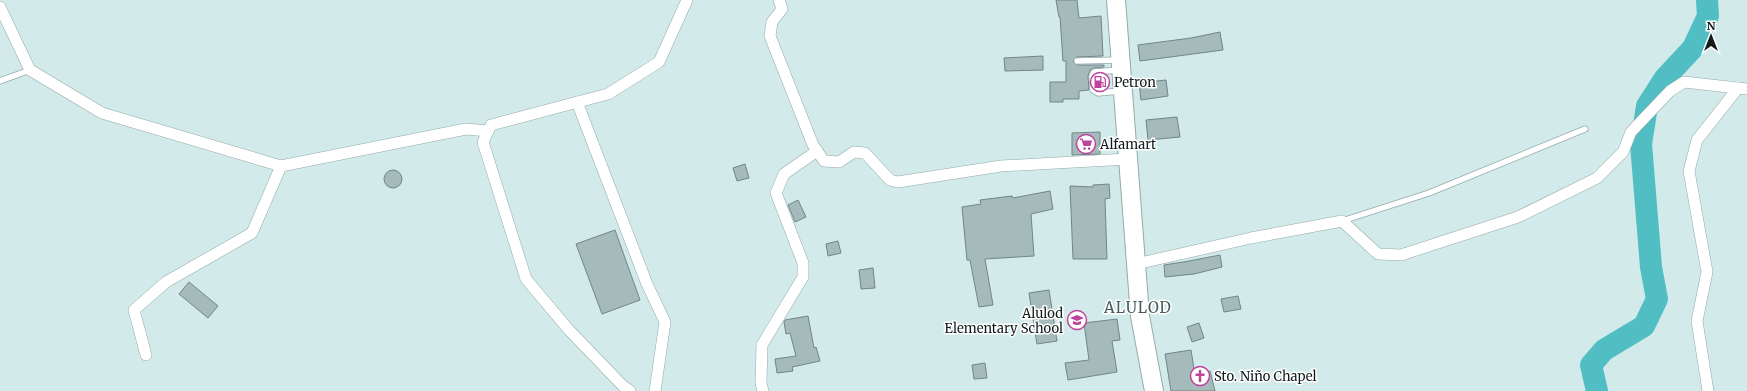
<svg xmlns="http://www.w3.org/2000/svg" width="1747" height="391" font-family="Merriweather,serif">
	<rect width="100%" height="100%" fill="#d2eaea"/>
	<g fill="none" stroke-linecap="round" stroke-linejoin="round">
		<!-- river -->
		<polyline stroke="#51bec3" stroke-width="22" points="1597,391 1591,365 1604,350 1644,326 1657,299 1651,267 1641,144 1647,106 1665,78 1693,48 1708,16 1707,0"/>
	</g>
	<!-- building -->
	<g fill="#a4babb" stroke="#718686">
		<polygon points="1056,0 1077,0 1079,18 1101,16 1103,56 1077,57 1073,61 1077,65 1104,65 1104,67 1094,68 1090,70 1088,76 1089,90 1079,91 1079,99 1063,99 1063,102 1050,102 1050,82 1066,82 1066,61 1063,61 1060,17 1059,17"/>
		<polygon points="1220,32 1223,50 1140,61 1138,45 1191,38"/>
		<polygon points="1043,56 1043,70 1005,71 1004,58"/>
		<polygon points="1106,75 1107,88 1097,87 1097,76"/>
		<polygon points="1166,80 1168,96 1141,100 1139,83"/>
		<polygon points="1177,117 1180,137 1148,140 1146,120"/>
		<polygon points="1100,132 1100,154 1072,155 1072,133"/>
		<polygon points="745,164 749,178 737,181 733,168"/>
		<circle cx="393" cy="179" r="9"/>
		<polygon points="1109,184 1110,198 1105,199 1107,259 1073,259 1070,186 1093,187 1093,185"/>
		<polygon points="1050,191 1053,209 1031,214 1034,256 985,259 993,305 979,307 970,260 967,260 962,207 981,204 980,200 1012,196 1013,198"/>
		<polygon points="798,200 806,217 795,222 788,205"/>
		<polygon points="615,230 640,300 602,314 576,244"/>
		<polygon points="838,241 841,253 828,256 826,244"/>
		<polygon points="1220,255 1222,267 1194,274 1165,277 1164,265 1189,261"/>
		<polygon points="873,268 875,288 861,289 859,270"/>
		<polygon points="189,282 218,306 208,318 179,294"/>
		<polygon points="1049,290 1057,341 1037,344 1029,293"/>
		<polygon points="1238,296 1241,309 1224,312 1221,299"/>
		<polygon points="808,316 814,348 816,347 820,361 792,367 793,371 777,373 775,359 796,356 790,333 786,334 784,322 785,320"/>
		<polygon points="1117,319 1120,340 1112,341 1117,372 1068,380 1065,363 1089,360 1084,323"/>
		<polygon points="1199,323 1204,338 1192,342 1187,327"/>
		<polygon points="1191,350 1195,375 1210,371 1215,391 1171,391 1165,354"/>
		<polygon points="985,363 987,378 974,379 972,365"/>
	</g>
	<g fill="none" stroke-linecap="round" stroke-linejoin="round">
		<defs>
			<g id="service">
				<polyline points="1077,61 1118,60"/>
				<polyline points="1119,70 1094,72 1092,76 1093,90 1098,93 1121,91"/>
				<polyline points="0,81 30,70"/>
				<polyline points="1342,221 1429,193 1585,129"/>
			</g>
			<g id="minor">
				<polyline points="779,0 782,9 772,22 770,36 813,145 824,161 839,162 854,152 865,153 890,180 898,182 1001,166 1128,159"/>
				<polyline points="0,7 30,70 102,113 281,166"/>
				<polyline points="577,102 647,284 665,322 655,391"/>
				<polyline points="1136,264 1251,238 1342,221 1378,254 1401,255 1518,217 1597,178 1623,152 1631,132 1670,91 1684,82 1747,89"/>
				<polyline points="146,355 134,310 166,282 252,233 281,166 466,129 488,131"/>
				<polyline points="630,391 623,386 569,330 526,279 483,142 491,125 608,94 659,62 687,0"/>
				<polyline points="763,391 761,383 762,345 803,277 803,263 776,193 784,174 817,151"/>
				<polyline points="1708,391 1697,321 1707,272 1689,171 1697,140 1738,88"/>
			</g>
			<polyline id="primary" points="1116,0 1140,316 1154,391"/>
		</defs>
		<!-- service casing -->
		<use href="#service" stroke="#94aaaa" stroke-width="7"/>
		<!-- minor casing -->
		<use href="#minor" stroke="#94aaaa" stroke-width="12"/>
		<!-- primary casing -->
		<use href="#primary" stroke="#94aaaa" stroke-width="20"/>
		<!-- service -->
		<use href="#service" stroke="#fff" stroke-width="5.5"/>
		<!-- minor -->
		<use href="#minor" stroke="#fff" stroke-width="11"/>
		<!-- primary -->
		<use href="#primary" stroke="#fff" stroke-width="18"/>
	</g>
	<!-- icons -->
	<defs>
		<symbol id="fuel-ring" viewBox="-11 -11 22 22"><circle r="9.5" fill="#fff" stroke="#bc459b" stroke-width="1.5"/><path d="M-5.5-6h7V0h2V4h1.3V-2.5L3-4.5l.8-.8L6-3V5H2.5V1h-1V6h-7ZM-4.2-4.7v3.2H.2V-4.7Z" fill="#bc459b"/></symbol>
		<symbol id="supermarket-ring" viewBox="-11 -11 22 22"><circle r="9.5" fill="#fff" stroke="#bc459b" stroke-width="1.5"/><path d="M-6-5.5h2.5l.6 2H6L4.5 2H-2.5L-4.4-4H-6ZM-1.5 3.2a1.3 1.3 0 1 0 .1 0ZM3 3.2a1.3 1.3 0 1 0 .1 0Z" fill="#bc459b"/></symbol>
		<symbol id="school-ring" viewBox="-11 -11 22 22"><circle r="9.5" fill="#fff" stroke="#bc459b" stroke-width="1.5"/><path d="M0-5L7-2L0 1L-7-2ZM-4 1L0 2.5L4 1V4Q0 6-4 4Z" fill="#bc459b"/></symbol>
		<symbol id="church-ring" viewBox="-11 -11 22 22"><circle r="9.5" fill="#fff" stroke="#bc459b" stroke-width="1.5"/><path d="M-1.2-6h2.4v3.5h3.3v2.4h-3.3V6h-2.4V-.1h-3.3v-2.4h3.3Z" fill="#bc459b"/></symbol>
	</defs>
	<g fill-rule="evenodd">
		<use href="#fuel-ring" x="1089" y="71" width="22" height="22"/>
		<use href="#supermarket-ring" x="1075" y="133" width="22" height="22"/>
		<use href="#school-ring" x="1066" y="309" width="22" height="22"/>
		<use href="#church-ring" x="1189" y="365" width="22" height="22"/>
	</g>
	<g text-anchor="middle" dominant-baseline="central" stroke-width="3" stroke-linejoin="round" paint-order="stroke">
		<!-- poi labels -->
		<g font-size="13" fill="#121a1a" stroke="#fff" text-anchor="start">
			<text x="1114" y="82">Petron</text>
			<text x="1100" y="144">Alfamart</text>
			<text x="1063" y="313" text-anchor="end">Alulod<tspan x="1063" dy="15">Elementary School</tspan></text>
			<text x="1214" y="376">Sto. Niño Chapel</text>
		</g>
		<!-- quarter labels -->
		<g font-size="15" letter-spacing="1" fill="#485c5c" stroke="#fff">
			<text x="1138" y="307">ALULOD</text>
		</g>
	</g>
	<!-- north arrow -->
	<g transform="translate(1711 36)" stroke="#ffffff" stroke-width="3" paint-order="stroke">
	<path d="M0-3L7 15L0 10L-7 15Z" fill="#121a1a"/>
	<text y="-6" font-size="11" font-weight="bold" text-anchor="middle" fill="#121a1a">N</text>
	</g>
</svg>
